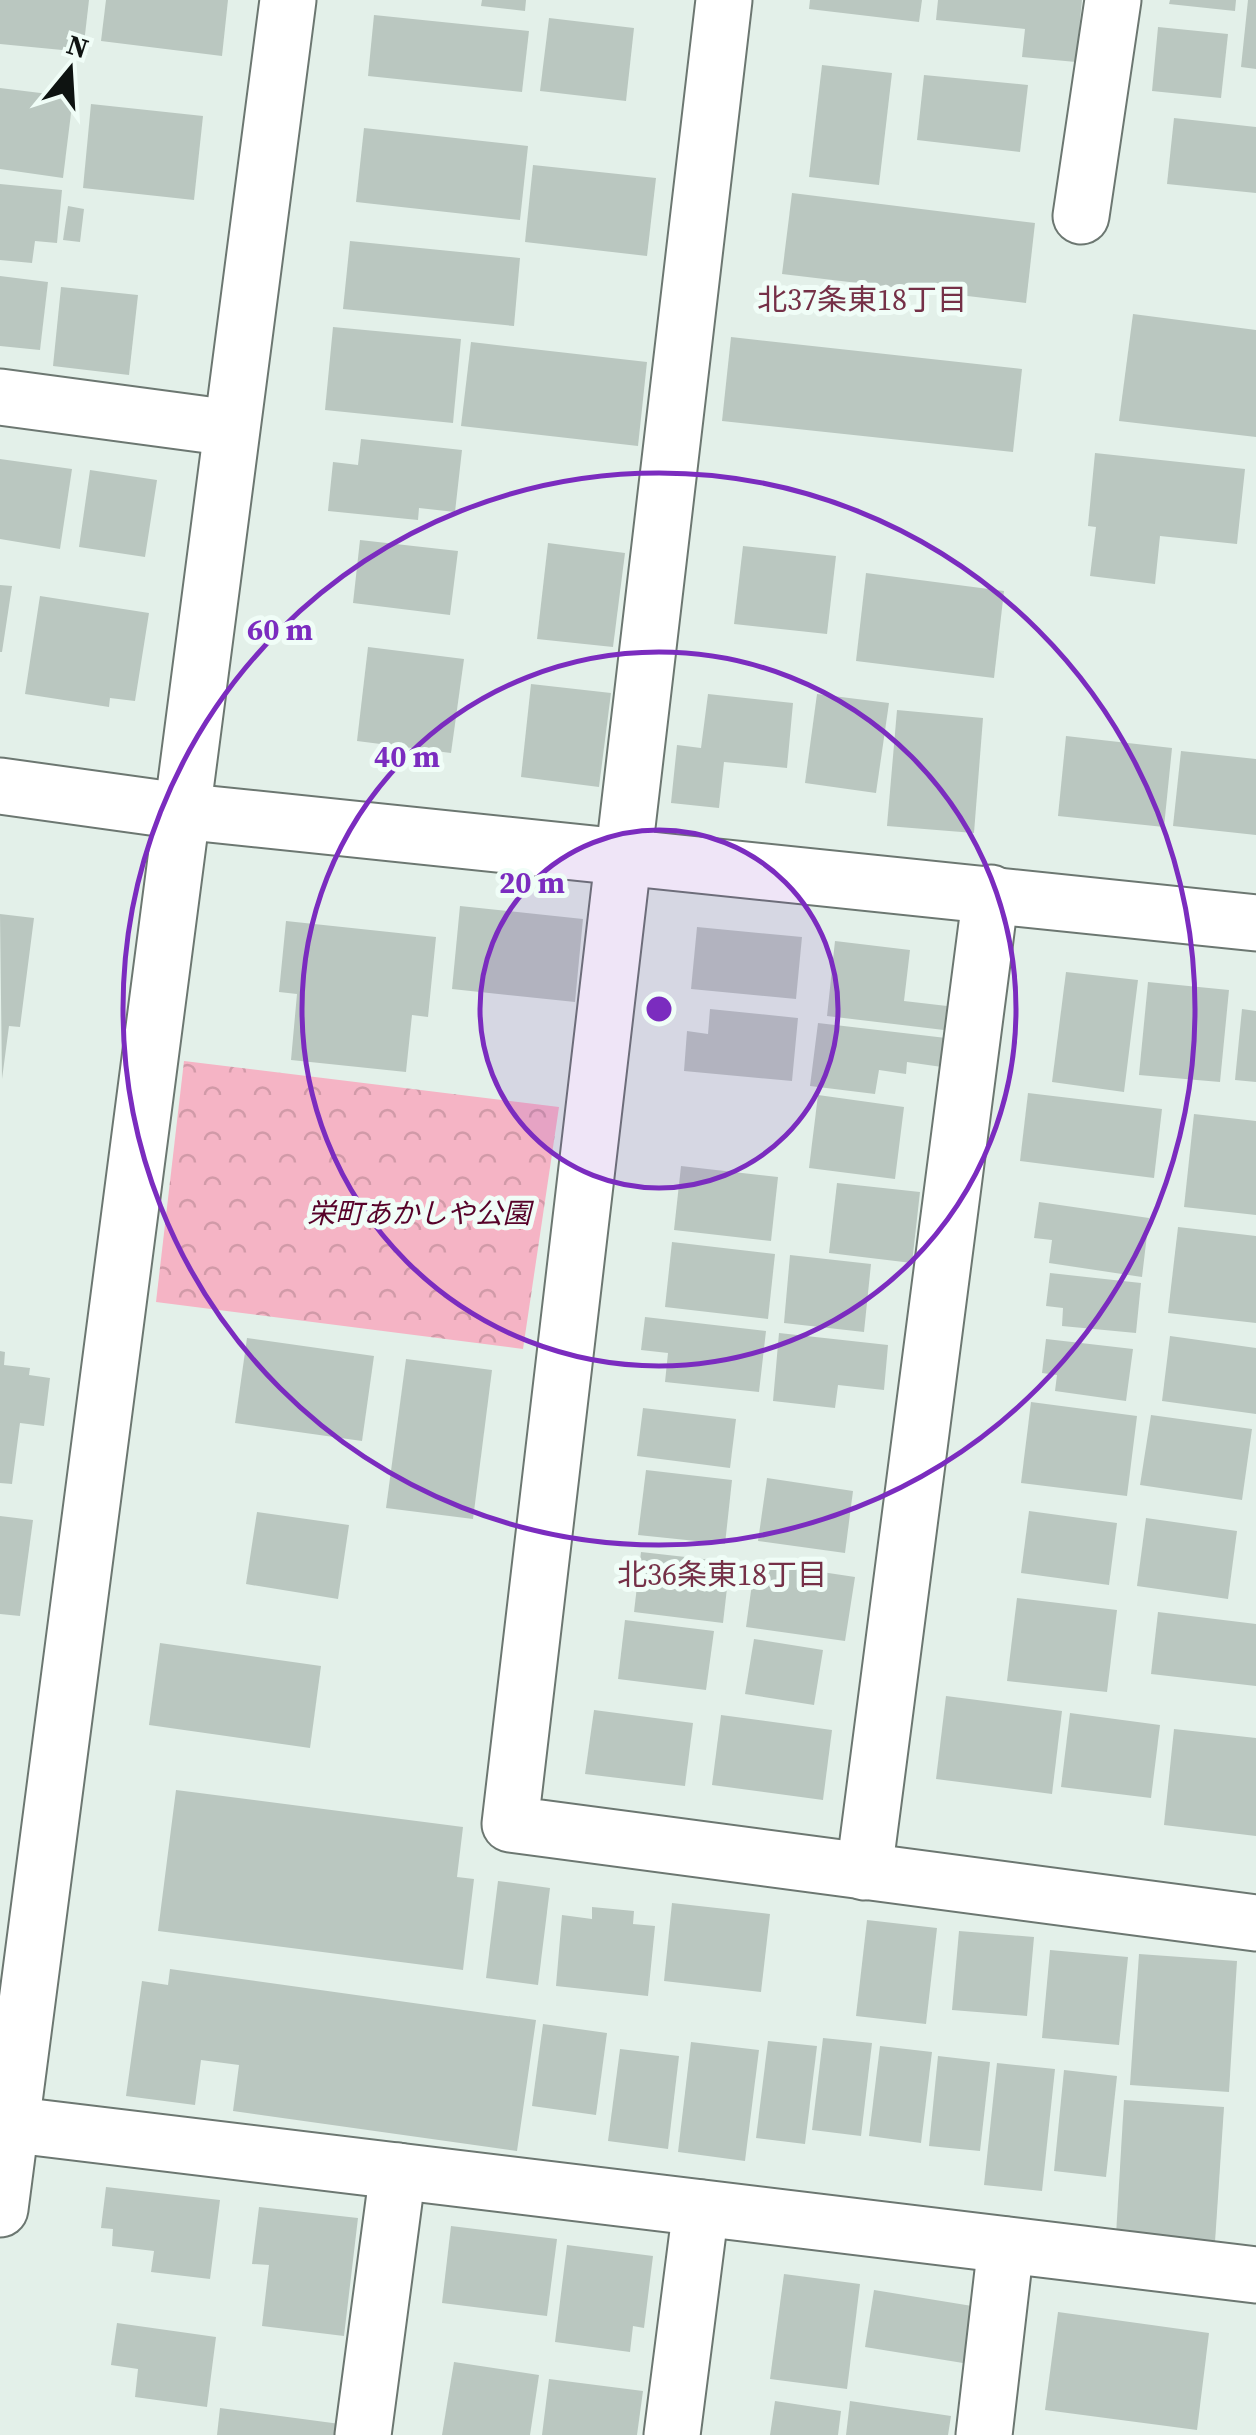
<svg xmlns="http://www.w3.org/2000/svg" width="1256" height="2435" font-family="'Source Serif 4','Noto Sans JP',serif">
	<defs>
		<pattern id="park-crowns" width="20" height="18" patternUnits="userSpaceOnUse" patternTransform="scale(2.5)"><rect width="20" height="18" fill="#f5b4c5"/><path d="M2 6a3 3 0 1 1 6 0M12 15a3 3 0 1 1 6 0" fill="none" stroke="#d19aa8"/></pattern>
	</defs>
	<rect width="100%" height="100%" fill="#e3f0e9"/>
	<!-- park -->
	<polygon fill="url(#park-crowns)" points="184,1061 559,1107 523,1349 156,1302"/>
	<!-- building -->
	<g fill="#bac7c0">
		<polygon points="0,0 89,0 83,52 0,44"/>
		<polygon points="106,0 228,0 222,56 101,41"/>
		<polygon points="482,0 526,0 525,11 481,6"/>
		<polygon points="810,0 922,0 919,22 809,9"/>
		<polygon points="938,0 1082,0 1076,62 1022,57 1025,29 936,20"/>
		<polygon points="1170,0 1236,0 1235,11 1169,4"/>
		<polygon points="1248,0 1256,0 1256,69 1241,67"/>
		<polygon points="374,15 529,31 522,92 368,76"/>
		<polygon points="549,18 634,28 626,101 540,91"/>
		<polygon points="1158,27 1228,34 1221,98 1152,91"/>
		<polygon points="822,65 892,73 879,185 809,177"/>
		<polygon points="924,75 1028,85 1020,152 917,140"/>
		<polygon points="0,88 73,97 63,178 0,169"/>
		<polygon points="91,104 203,116 194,200 83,188"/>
		<polygon points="1174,118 1256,127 1256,193 1167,184"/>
		<polygon points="364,128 528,146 520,220 356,202"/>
		<polygon points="533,165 656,178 647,256 525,242"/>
		<polygon points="0,184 62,190 57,243 35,241 32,263 0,260"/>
		<polygon points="792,193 1035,223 1026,303 782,274"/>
		<polygon points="68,206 84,209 80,242 63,240"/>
		<polygon points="350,241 520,258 514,326 343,309"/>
		<polygon points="0,276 48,282 40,350 0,346"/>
		<polygon points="61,287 138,295 129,375 53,366"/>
		<polygon points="1133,314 1256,330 1256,437 1119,421"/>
		<polygon points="333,327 461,339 453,423 325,410"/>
		<polygon points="731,337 1022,369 1013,452 722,421"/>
		<polygon points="471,342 647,362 638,446 461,426"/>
		<polygon points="361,439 462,450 455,512 419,508 418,520 328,511 333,462 358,465"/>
		<polygon points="1095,453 1245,469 1237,544 1160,536 1155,584 1090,576 1096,527 1088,526"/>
		<polygon points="0,459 72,469 60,549 0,539"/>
		<polygon points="90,470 157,480 145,557 79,547"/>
		<polygon points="360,540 458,551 450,615 353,603"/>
		<polygon points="548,543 625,553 613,647 537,639"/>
		<polygon points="743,546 836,556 827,634 734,624"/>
		<polygon points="866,573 1004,591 994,678 856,661"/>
		<polygon points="0,585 12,586 2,652 0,652"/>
		<polygon points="40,596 149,613 135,701 110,698 109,707 25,694"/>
		<polygon points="368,647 464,659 451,753 357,741"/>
		<polygon points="531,684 611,693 599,787 521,777"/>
		<polygon points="708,694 793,703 787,768 724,762 719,808 671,803 677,745 701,748"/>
		<polygon points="817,694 889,703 876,793 805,783"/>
		<polygon points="897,710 983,718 974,833 887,826"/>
		<polygon points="1066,736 1172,748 1164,827 1058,816"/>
		<polygon points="1181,751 1256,759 1256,835 1173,826"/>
		<polygon points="460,906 583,919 575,1002 452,989"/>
		<polygon points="0,914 34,918 20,1027 9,1026 2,1079"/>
		<polygon points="286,921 436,937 428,1017 412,1015 406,1072 291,1060 297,994 279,992"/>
		<polygon points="697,927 802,937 796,999 691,989"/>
		<polygon points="835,941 910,950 904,1001 947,1006 944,1030 827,1016"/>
		<polygon points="1066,972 1138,980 1124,1092 1052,1082"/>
		<polygon points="1148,982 1229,990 1220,1082 1139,1075"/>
		<polygon points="710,1009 798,1018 792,1081 684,1071 687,1031 708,1034"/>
		<polygon points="1242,1009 1256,1011 1256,1082 1235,1080"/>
		<polygon points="818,1023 946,1038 942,1067 907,1062 906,1074 879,1070 875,1094 810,1086"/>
		<polygon points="1028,1093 1162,1109 1154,1178 1020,1161"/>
		<polygon points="818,1095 904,1107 895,1179 809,1168"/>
		<polygon points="1194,1114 1256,1121 1256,1215 1184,1207"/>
		<polygon points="681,1166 778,1177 771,1241 674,1230"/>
		<polygon points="837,1183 920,1192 912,1263 829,1253"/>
		<polygon points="1039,1202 1149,1218 1142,1277 1049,1263 1052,1240 1034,1238"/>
		<polygon points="1178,1227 1256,1236 1256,1323 1168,1313"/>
		<polygon points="672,1242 775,1254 768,1319 665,1307"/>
		<polygon points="790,1255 871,1264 864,1332 784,1323"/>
		<polygon points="1050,1273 1141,1283 1136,1333 1062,1326 1063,1308 1046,1306"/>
		<polygon points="645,1317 766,1331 759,1392 665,1382 668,1353 641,1350"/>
		<polygon points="779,1333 888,1345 884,1390 838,1385 835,1408 773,1401"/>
		<polygon points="1170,1336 1256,1348 1256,1414 1162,1401"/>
		<polygon points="247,1338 374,1356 362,1441 235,1423"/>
		<polygon points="1046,1339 1133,1349 1126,1401 1055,1391 1057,1375 1042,1373"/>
		<polygon points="0,1351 5,1352 4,1365 30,1368 29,1375 50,1378 44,1426 20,1423 12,1484 0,1483"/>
		<polygon points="406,1359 492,1370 473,1519 386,1508"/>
		<polygon points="1031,1402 1137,1416 1127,1496 1021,1483"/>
		<polygon points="643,1408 736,1419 730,1468 637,1456"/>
		<polygon points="1151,1415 1252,1429 1242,1500 1140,1485"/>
		<polygon points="646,1470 732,1480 725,1544 638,1535"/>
		<polygon points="767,1478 853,1491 845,1553 758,1541"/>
		<polygon points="1029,1511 1117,1523 1109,1585 1021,1573"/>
		<polygon points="257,1512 349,1525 338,1599 246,1584"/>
		<polygon points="0,1516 33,1520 20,1616 0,1614"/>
		<polygon points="1146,1518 1237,1531 1228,1599 1137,1586"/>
		<polygon points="641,1552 730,1562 723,1623 634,1612"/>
		<polygon points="755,1562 855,1577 845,1641 746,1627"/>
		<polygon points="1017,1598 1117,1610 1107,1692 1007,1681"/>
		<polygon points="1158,1612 1256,1624 1256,1686 1151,1674"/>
		<polygon points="625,1620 714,1631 706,1690 618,1679"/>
		<polygon points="754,1639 823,1650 814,1705 745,1694"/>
		<polygon points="160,1643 321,1666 310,1748 149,1725"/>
		<polygon points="946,1696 1062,1711 1052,1794 936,1779"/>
		<polygon points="594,1710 693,1723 685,1786 585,1774"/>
		<polygon points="1070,1713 1160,1725 1151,1798 1061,1787"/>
		<polygon points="721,1715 832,1730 823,1800 712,1785"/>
		<polygon points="1174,1729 1256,1738 1256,1836 1164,1825"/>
		<polygon points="176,1790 463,1827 457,1877 474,1879 463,1970 158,1931"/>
		<polygon points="498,1881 550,1888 538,1985 486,1978"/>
		<polygon points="672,1903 770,1914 761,1992 664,1981"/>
		<polygon points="592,1907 634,1911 633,1924 655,1926 648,1996 556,1986 562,1915 592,1919"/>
		<polygon points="867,1920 937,1928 926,2024 856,2016"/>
		<polygon points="959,1931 1034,1937 1027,2016 952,2010"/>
		<polygon points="1050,1950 1128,1957 1119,2045 1042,2038"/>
		<polygon points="1139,1954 1237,1961 1229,2092 1130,2085"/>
		<polygon points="170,1969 536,2020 517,2151 233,2111 239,2065 201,2060 195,2105 126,2096 142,1981 168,1985"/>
		<polygon points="543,2024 607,2033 596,2115 532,2106"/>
		<polygon points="823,2038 872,2043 861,2136 812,2130"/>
		<polygon points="768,2041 817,2046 805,2144 756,2138"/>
		<polygon points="691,2042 759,2050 745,2161 678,2152"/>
		<polygon points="880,2046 932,2052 921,2143 869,2136"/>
		<polygon points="620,2049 679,2056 668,2149 608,2141"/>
		<polygon points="938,2056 990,2062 980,2151 929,2146"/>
		<polygon points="997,2063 1055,2069 1042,2191 984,2185"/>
		<polygon points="1064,2070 1117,2076 1106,2177 1054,2171"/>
		<polygon points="1124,2100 1224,2107 1215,2242 1116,2235"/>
		<polygon points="106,2187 220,2200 210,2279 151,2272 154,2251 112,2246 113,2229 101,2228"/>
		<polygon points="259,2207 358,2218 344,2336 262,2326 269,2265 252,2264"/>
		<polygon points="451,2226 557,2239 547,2316 442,2303"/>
		<polygon points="567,2245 653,2256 644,2328 633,2326 630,2352 555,2342"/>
		<polygon points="784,2274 860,2284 847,2389 770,2379"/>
		<polygon points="874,2290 972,2306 963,2363 865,2347"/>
		<polygon points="1058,2312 1209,2333 1197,2430 1045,2410"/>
		<polygon points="117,2323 216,2337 207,2407 135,2397 138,2369 111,2365"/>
		<polygon points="454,2362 539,2375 530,2435 442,2435"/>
		<polygon points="549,2379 643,2391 637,2435 542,2435"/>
		<polygon points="775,2401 841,2411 838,2435 770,2435"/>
		<polygon points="850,2401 951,2416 948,2435 846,2435"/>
		<polygon points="220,2408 340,2424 339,2435 217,2435"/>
	</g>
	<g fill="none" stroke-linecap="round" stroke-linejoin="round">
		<defs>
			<g id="minor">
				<polyline points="724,0 510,1824 1256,1923"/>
				<polyline points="1081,216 1113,0"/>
				<polyline points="0,397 231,428"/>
				<polyline points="0,786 180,811 1256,923"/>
				<polyline points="864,1872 991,893"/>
				<polyline points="0,2123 1256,2275"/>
				<polyline points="0,2209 288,0"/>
				<polyline points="363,2435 398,2171"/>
				<polyline points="672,2435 701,2208"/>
				<polyline points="984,2435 1006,2245"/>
			</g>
		</defs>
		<!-- minor casing -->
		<use href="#minor" stroke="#6c7771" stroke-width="59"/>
		<!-- minor -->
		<use href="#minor" stroke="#fff" stroke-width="55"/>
	</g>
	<!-- distance rings -->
	<circle cx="659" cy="1009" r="179" fill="#7b2cbf" fill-opacity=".12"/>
	<g fill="none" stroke="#7b2cbf" stroke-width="5">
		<circle cx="659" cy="1009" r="179"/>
		<circle cx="659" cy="1009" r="357"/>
		<circle cx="659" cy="1009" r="536"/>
	</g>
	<g text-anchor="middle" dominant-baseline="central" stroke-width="10" stroke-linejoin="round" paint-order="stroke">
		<!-- park labels -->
		<g font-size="28" font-style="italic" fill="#570229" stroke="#f0fdf7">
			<text x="419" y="1213">栄町あかしや公園</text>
		</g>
		<!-- neighbourhood labels -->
		<g font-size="30" fill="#753047" stroke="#f0fdf7">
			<text x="862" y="299">北37条東18丁目</text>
			<text x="722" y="1574">北36条東18丁目</text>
		</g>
	</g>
	<circle cx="659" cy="1009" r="15" fill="#7b2cbf" stroke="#f0fdf7" stroke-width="5"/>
	<g font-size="30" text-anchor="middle" font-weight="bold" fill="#7b2cbf" stroke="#f0fdf7" stroke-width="10" stroke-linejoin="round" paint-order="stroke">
		<text x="280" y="640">60 m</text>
		<text x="407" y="767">40 m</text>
		<text x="532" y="893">20 m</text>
	</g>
	<!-- north arrow -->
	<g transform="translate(70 70) rotate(18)" stroke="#f0fdf7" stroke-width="8" paint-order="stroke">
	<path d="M0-8L18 38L0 25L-18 38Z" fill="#0e1311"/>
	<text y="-15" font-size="28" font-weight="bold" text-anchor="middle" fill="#0e1311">N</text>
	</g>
</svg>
